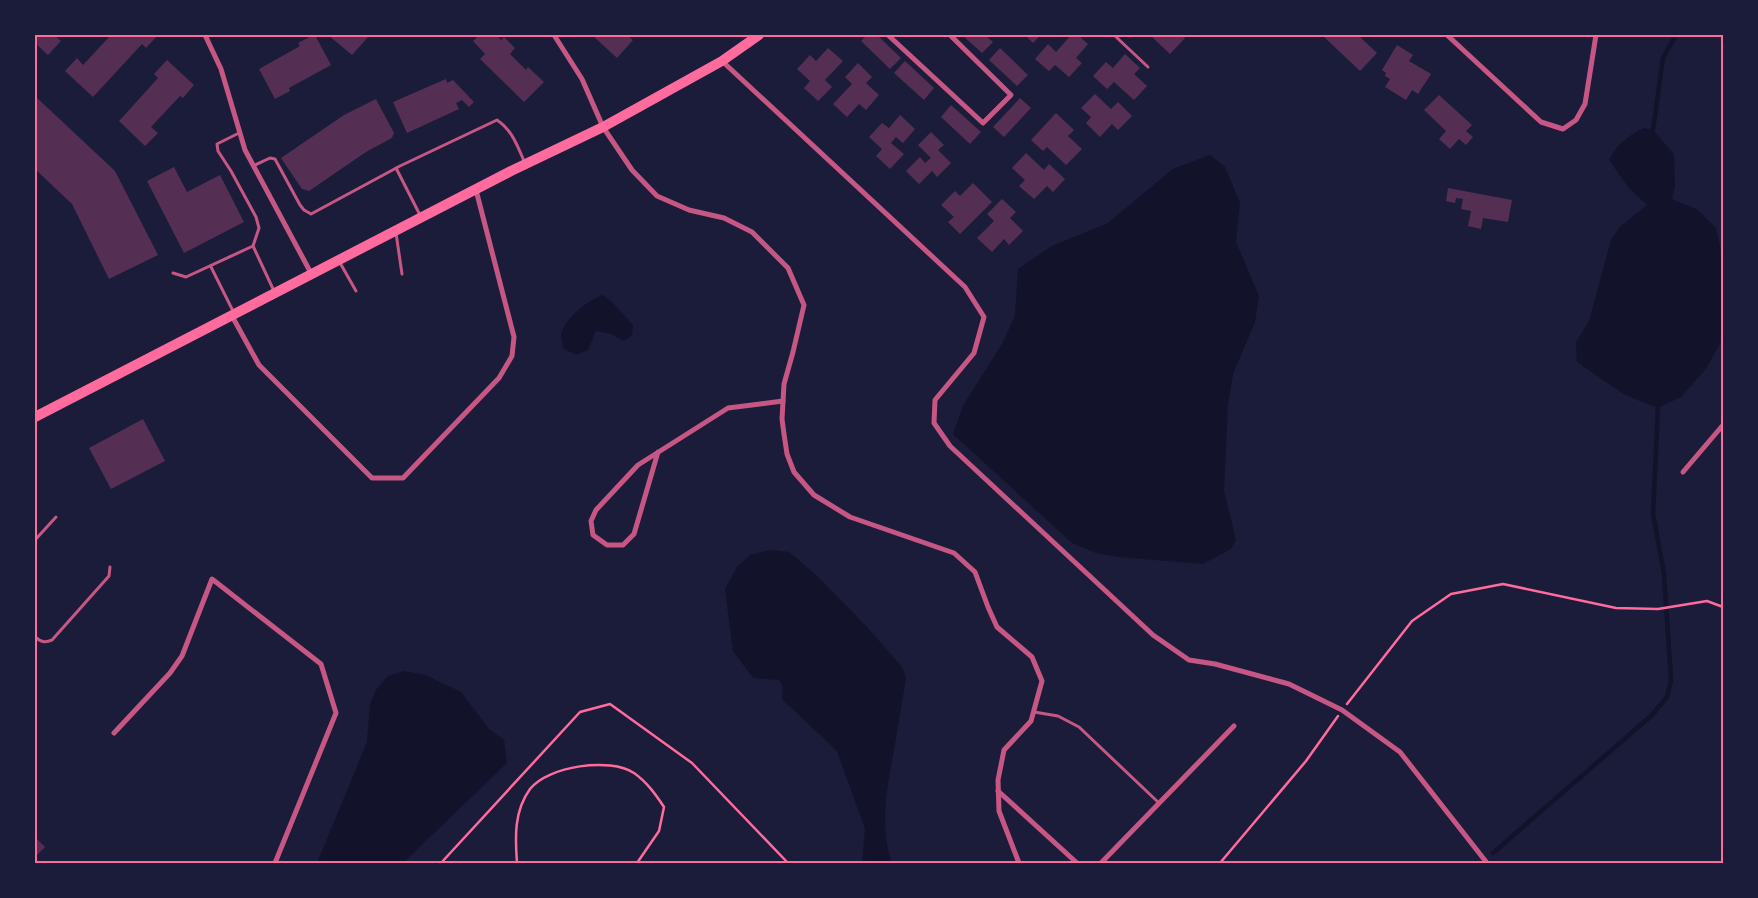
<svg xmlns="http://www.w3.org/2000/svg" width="1758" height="898" font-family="Raleway,sans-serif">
	<rect width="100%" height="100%" fill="#1b1b3a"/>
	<!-- water -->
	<g fill="#12122b">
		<path d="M 1644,128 L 1653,130 L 1674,154 L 1675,186 L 1672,199 L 1698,210 L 1716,228 L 1723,259 L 1723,339 L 1705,370 L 1681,397 L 1658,408 L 1625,395 L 1577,362 L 1576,342 L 1589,321 L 1611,240 L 1620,227 L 1647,205 L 1628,187 L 1609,160 C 1617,144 1629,135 1644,128 Z"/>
		<polygon points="1210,155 1225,167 1240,203 1236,242 1259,296 1255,322 1233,374 1228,405 1224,491 1236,540 1231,549 1203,564 1119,557 1096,553 1072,543 953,434 964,404 1002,344 1015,316 1018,269 1052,246 1108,223 1173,169"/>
		<path d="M 603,295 L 612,302 L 633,325 L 632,335 L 624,341 L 611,334 L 596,331 L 588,350 L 576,355 L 563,348 C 563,344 561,339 561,336 C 563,319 588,300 603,295 Z"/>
		<path d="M 770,550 L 789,552 L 816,575 L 866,626 L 902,667 L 906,678 C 902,702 898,726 894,750 C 887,787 879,826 892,863 L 862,863 L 865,829 L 837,751 L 782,699 L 783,687 L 779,680 L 753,678 L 733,651 L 725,589 L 737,567 L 750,555 Z"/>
		<polygon points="404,671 425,675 461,692 489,729 504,740 507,763 403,863 317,863 367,742 370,704 376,690 388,676"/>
	</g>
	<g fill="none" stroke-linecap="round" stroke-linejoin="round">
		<!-- stream -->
		<g stroke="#12122b" stroke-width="4.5">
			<polyline points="1653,130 1663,58 1676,35"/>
			<polyline points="1493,853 1652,715 1667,697 1671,680 1664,574 1653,513 1658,408"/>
		</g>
	</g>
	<!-- building -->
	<g fill="#542f53">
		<polygon points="35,35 56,35 55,36 61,41 48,55 35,43"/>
		<polygon points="111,35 158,35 146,48 142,44 93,97 65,71 77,58 83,65"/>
		<polygon points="313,35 315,35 331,65 289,88 290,91 275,99 259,69 300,46 298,43"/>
		<polygon points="328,35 370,35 352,55"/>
		<polygon points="479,35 496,35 501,40 504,37 515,48 510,54 526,70 528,67 544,82 524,102 480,59 485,54 473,41"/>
		<polygon points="592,35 627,35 633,40 617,58"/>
		<polygon points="867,35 877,35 901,58 890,69 861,41"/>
		<polygon points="962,35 985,35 993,42 982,53"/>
		<polygon points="1025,35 1041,35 1033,43"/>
		<polygon points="1071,35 1078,35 1088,44 1076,58 1082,63 1069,77 1055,65 1049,71 1035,59 1048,44 1056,52"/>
		<polygon points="1152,35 1182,35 1185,38 1170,54 1151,36"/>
		<polygon points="1322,35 1358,35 1377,53 1360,71"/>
		<polygon points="1397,45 1413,55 1409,61 1431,74 1418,94 1412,90 1406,100 1385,87 1390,79 1385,76 1386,73 1382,70"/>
		<polygon points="828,48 843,61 825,80 832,87 818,101 804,88 810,81 797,69 810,55 816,61"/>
		<polygon points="1000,48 1028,75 1017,86 989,60"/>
		<polygon points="1125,54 1140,68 1134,74 1147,86 1134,100 1114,82 1107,89 1093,76 1106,62 1113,68"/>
		<polygon points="167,60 194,85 183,98 180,96 151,127 158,133 145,146 119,121 158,78 154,74"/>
		<polygon points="905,61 934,88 924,100 894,73"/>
		<polygon points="858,63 872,77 866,83 879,95 866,110 859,104 847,117 833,104 852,84 845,77"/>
		<polygon points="446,79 447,83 453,80 474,102 469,107 462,100 456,103 459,109 407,133 393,102"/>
		<polygon points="1095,94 1111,109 1118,102 1132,116 1118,130 1112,124 1100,137 1086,123 1091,117 1081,108"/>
		<polygon points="1439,95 1472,125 1466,131 1473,137 1466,145 1459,139 1450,149 1439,139 1446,131 1424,110"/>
		<polygon points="35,96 115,171 158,255 109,279 72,204 35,169"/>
		<polygon points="1020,98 1031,108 1004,137 993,127"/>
		<polygon points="376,99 394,133 392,138 366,152 309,191 302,189 281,158 344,115"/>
		<polygon points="951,105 981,132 970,144 941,117"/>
		<polygon points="1056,113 1074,130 1068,136 1082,149 1066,165 1047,147 1043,151 1031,140"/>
		<polygon points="900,115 915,129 903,143 896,137 891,143 904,154 890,169 876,156 882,149 869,137 882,123 889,128"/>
		<polygon points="931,132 944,145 938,150 951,163 937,177 932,171 919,184 906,171 920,157 925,163 931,158 918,145"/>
		<polygon points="1026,153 1044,170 1049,164 1065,179 1053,192 1047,186 1034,199 1019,186 1025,180 1012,168"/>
		<polygon points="174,167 187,192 220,175 244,222 184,253 147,181"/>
		<polygon points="973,183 992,202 960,234 948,222 954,217 941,205 955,191 960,196"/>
		<polygon points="1448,188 1512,200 1508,222 1483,218 1481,229 1468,226 1471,211 1461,209 1463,199 1456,198 1455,203 1446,201"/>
		<polygon points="1002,199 1016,212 1010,218 1023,231 1009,245 1004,239 992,252 977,238 994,221 987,214"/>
		<polygon points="143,419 165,461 111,489 89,448"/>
		<polygon points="35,837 45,847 35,857"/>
	</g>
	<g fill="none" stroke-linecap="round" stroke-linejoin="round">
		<!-- path -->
		<g stroke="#ff6b9d" stroke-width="2.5">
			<polyline points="1347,704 1412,621 1451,594 1503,584 1616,608 1658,609 1707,601 1723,607"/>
			<polyline points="441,863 580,712 610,704 692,763 788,863"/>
			<path d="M 517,863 C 515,837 514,811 530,789 C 548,766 610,757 634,773 C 647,782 656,795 664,807 L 659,831 L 637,863"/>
			<polyline points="1220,863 1306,761 1338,716"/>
		</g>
		<!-- service -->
		<g stroke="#c65784" stroke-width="3">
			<polyline points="1114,35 1148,67"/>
			<path d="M 253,166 L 270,158 L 275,159 L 300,205 L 304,210 L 311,214 L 400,166 L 497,120 C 512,130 517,145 524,161"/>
			<polyline points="396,168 421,217"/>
			<polyline points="396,233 402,274"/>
			<polyline points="253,246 274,291"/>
			<polyline points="339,261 356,291"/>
			<polyline points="211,267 234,313"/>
			<polyline points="173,273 186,277 253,246 259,228 256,217 231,171 218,151 217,144 239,133"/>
			<polyline points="35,540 56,517"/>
			<path d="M 35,637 C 41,642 45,643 52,640 L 109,576 L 110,567"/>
			<polyline points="1034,712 1058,716 1079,727 1159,803"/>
		</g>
		<!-- minor -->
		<g stroke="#c65784" stroke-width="5">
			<polyline points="205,35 221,69 245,150 312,275"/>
			<polyline points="554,35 582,79 603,127 632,170 657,196 689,210 724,218 752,232 788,268 804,305 793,352 784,384 782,419 784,434 787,454 794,472 814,495 850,517 954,553 975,572 988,607 997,627 1032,657 1042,681 1031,721 1004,750 998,780 999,811 1019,863"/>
			<polyline points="888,35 983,123 1011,95 950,35"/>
			<polyline points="1447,35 1541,122 1563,129 1576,120 1585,104 1596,35"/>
			<polyline points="722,61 965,287 984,317 974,353 935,400 934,423 950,446 1153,635 1189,660 1215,664 1289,684 1342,710 1400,752 1487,863"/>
			<polyline points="232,316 259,365 372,478 403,478 499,378 512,356 514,337 476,190"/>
			<polyline points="658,452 634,534 623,545 607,545 593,535 591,521 596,510 638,465 728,408 783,401"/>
			<polyline points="1683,472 1723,425"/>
			<polyline points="114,733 170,673 182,656 212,579 321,664 336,713 275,863"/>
			<polyline points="998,791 1077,863"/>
			<polyline points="1101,863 1234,726"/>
		</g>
		<!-- primary -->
		<polyline stroke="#ff6b9d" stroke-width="10" points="35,417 511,171 603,127 722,61 759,35"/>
	</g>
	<!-- border -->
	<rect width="1758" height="898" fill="none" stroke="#1b1b3a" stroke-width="72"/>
	<rect x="36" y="36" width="1686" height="826" fill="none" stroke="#ff6b9d" stroke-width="2"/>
</svg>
